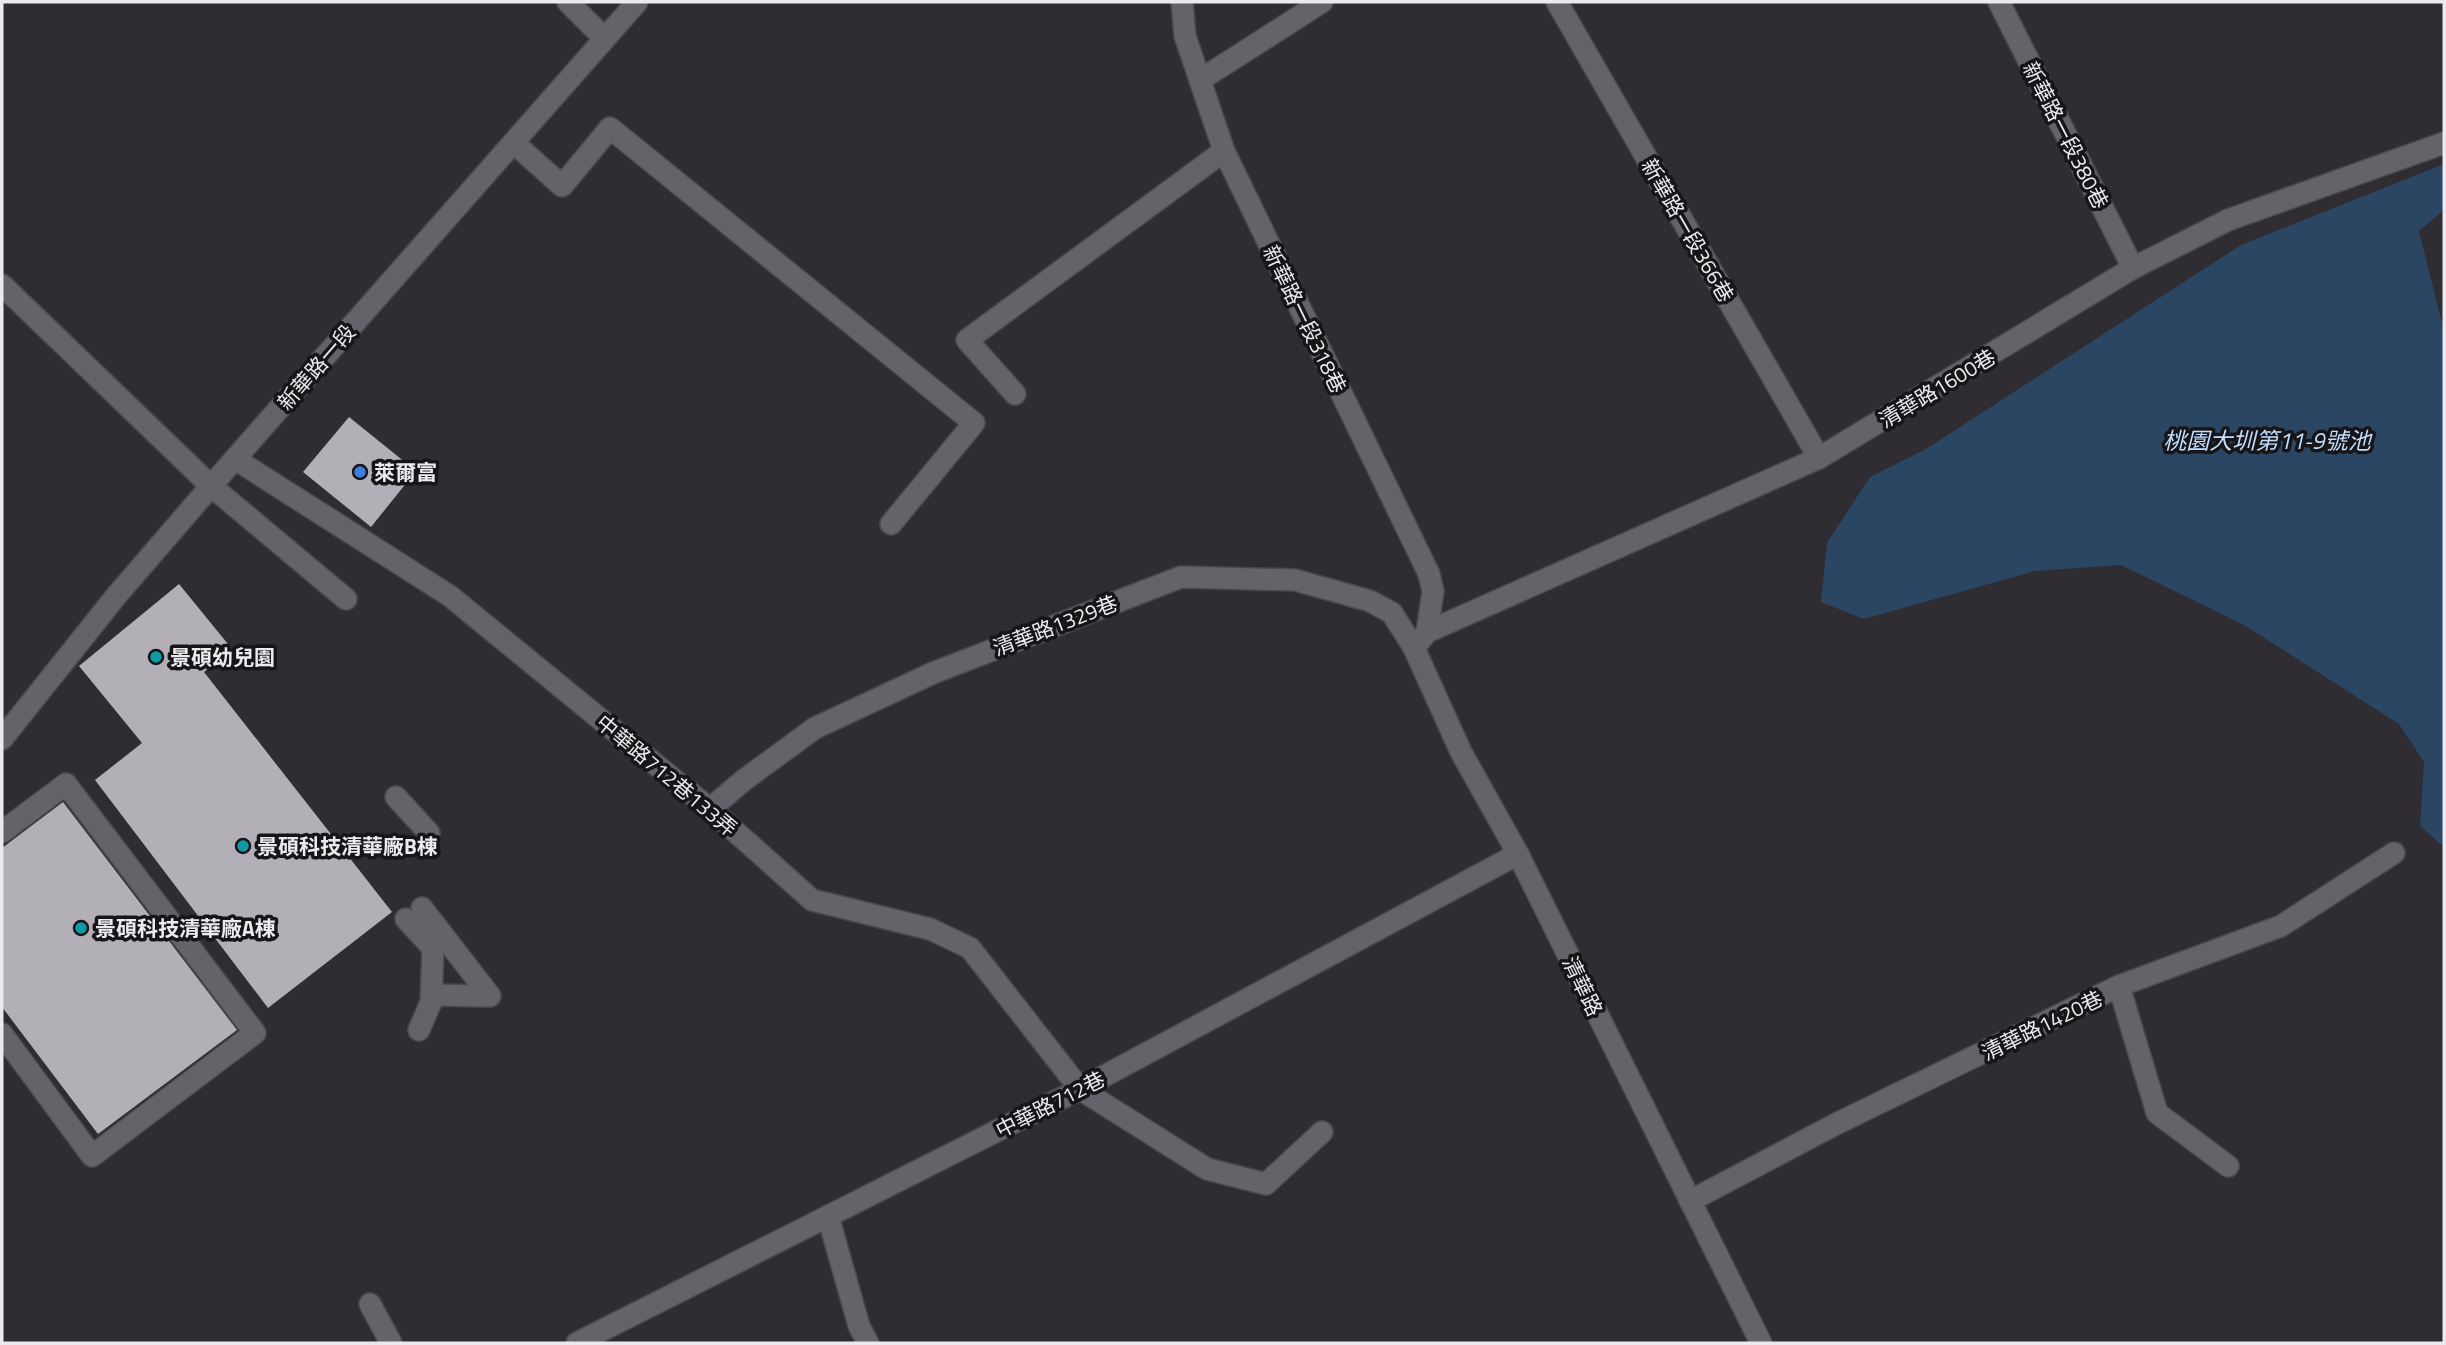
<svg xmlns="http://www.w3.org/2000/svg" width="2446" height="1345" font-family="'Titillium Web','Noto Sans TC',sans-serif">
	<rect width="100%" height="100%" fill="#2f2c32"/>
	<!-- water -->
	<polygon fill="#2b4663" points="2444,164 2444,210 2419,231 2444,331 2444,847 2420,826 2424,762 2399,724 2244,625 2121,565 2035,571 1864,619 1821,602 1827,543 1870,477 1926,449 2241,245"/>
	<!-- building -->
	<g fill="#b3afb6">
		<polygon points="349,417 416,471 371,527 303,472"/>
		<polygon points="179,584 232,649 204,672 392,912 268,1008 95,780 142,743 79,666"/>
		<polygon points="63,802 237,1030 98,1134 2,1007 2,848"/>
	</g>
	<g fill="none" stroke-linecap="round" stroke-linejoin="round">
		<defs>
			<g id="minor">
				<polyline points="568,2 603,37"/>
				<polyline points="1182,2 1185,36 1224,151 1429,574 1433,591 1427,632"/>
				<polyline points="1557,2 1819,458"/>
				<polyline points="1999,2 2133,268"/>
				<polyline points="1200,80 1322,2"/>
				<polyline points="514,143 562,186 610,128 974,423 891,524"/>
				<polyline points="2,285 211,486 346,599"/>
				<polyline points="1015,394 967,340 1224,151"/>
				<polyline points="235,459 450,596 710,809 812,900 930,929 970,948 1080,1089 1207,1169 1266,1184 1322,1132"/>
				<polyline points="2,739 117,595 211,486 637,2"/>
				<polyline points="396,797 429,833"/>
				<polyline points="710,809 744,780 815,728 933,673 1181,577 1295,580 1370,601 1392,613 1414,648"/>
				<polyline points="2,832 66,784 255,1033 92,1156 2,1034"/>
				<polyline points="422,908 490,996 432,995"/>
				<polyline points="406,919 433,948 431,1002 419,1030"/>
				<polyline points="2119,986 2157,1113 2228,1166"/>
				<polyline points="1690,1201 1836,1124 2119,986 2281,926 2394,853"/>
				<polyline points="828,1216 859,1326 868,1343"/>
				<polyline points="370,1304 391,1343"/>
				<polyline points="577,1343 1080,1089 1518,854"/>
				<polyline points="1761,1343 1518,854 1461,752 1414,648 1427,632 1819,458 2133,268 2228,220 2444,143"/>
			</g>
		</defs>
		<!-- minor casing -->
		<use href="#minor" stroke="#4a474d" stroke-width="24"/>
		<!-- minor -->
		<use href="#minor" stroke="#666269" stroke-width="21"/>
	</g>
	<!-- markers -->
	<circle fill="#3f7fe0" stroke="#171518" stroke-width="2.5" cx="360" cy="472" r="7"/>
	<g fill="#0f9aa8" stroke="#171518" stroke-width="2.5">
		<circle cx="156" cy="657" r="7"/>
		<circle cx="243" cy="846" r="7"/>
		<circle cx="81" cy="928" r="7"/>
	</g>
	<g text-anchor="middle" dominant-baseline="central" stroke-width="7" stroke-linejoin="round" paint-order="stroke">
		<!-- street labels -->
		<g font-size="21" fill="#eceaee" stroke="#171518">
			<text transform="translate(2066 135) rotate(63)">新華路一段380巷</text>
			<text transform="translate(1688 230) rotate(60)">新華路一段366巷</text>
			<text transform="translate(1305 319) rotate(64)">新華路一段318巷</text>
			<text transform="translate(316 367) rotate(-49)">新華路一段</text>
			<text transform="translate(1937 388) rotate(-31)">清華路1600巷</text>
			<text transform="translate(1055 625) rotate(-21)">清華路1329巷</text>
			<text transform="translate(667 775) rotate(40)">中華路712巷133弄</text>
			<text transform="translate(1583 986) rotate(64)">清華路</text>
			<text transform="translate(2042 1025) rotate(-26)">清華路1420巷</text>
			<text transform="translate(1050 1104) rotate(-27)">中華路712巷</text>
		</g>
		<!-- poi labels -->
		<g font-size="21" font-weight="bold" fill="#eceaee" stroke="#171518" text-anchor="start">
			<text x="374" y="472">萊爾富</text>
			<text x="170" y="657">景碩幼兒園</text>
			<text x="257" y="846">景碩科技清華廠B棟</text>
			<text x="95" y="928">景碩科技清華廠A棟</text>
		</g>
		<!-- water labels -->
		<g font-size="23" font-style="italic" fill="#c1defe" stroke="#171518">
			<text x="2267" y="440">桃園大圳第11-9號池</text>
		</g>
	</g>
	<!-- border -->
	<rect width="2446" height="1345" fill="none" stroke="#eceaee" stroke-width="7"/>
</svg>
